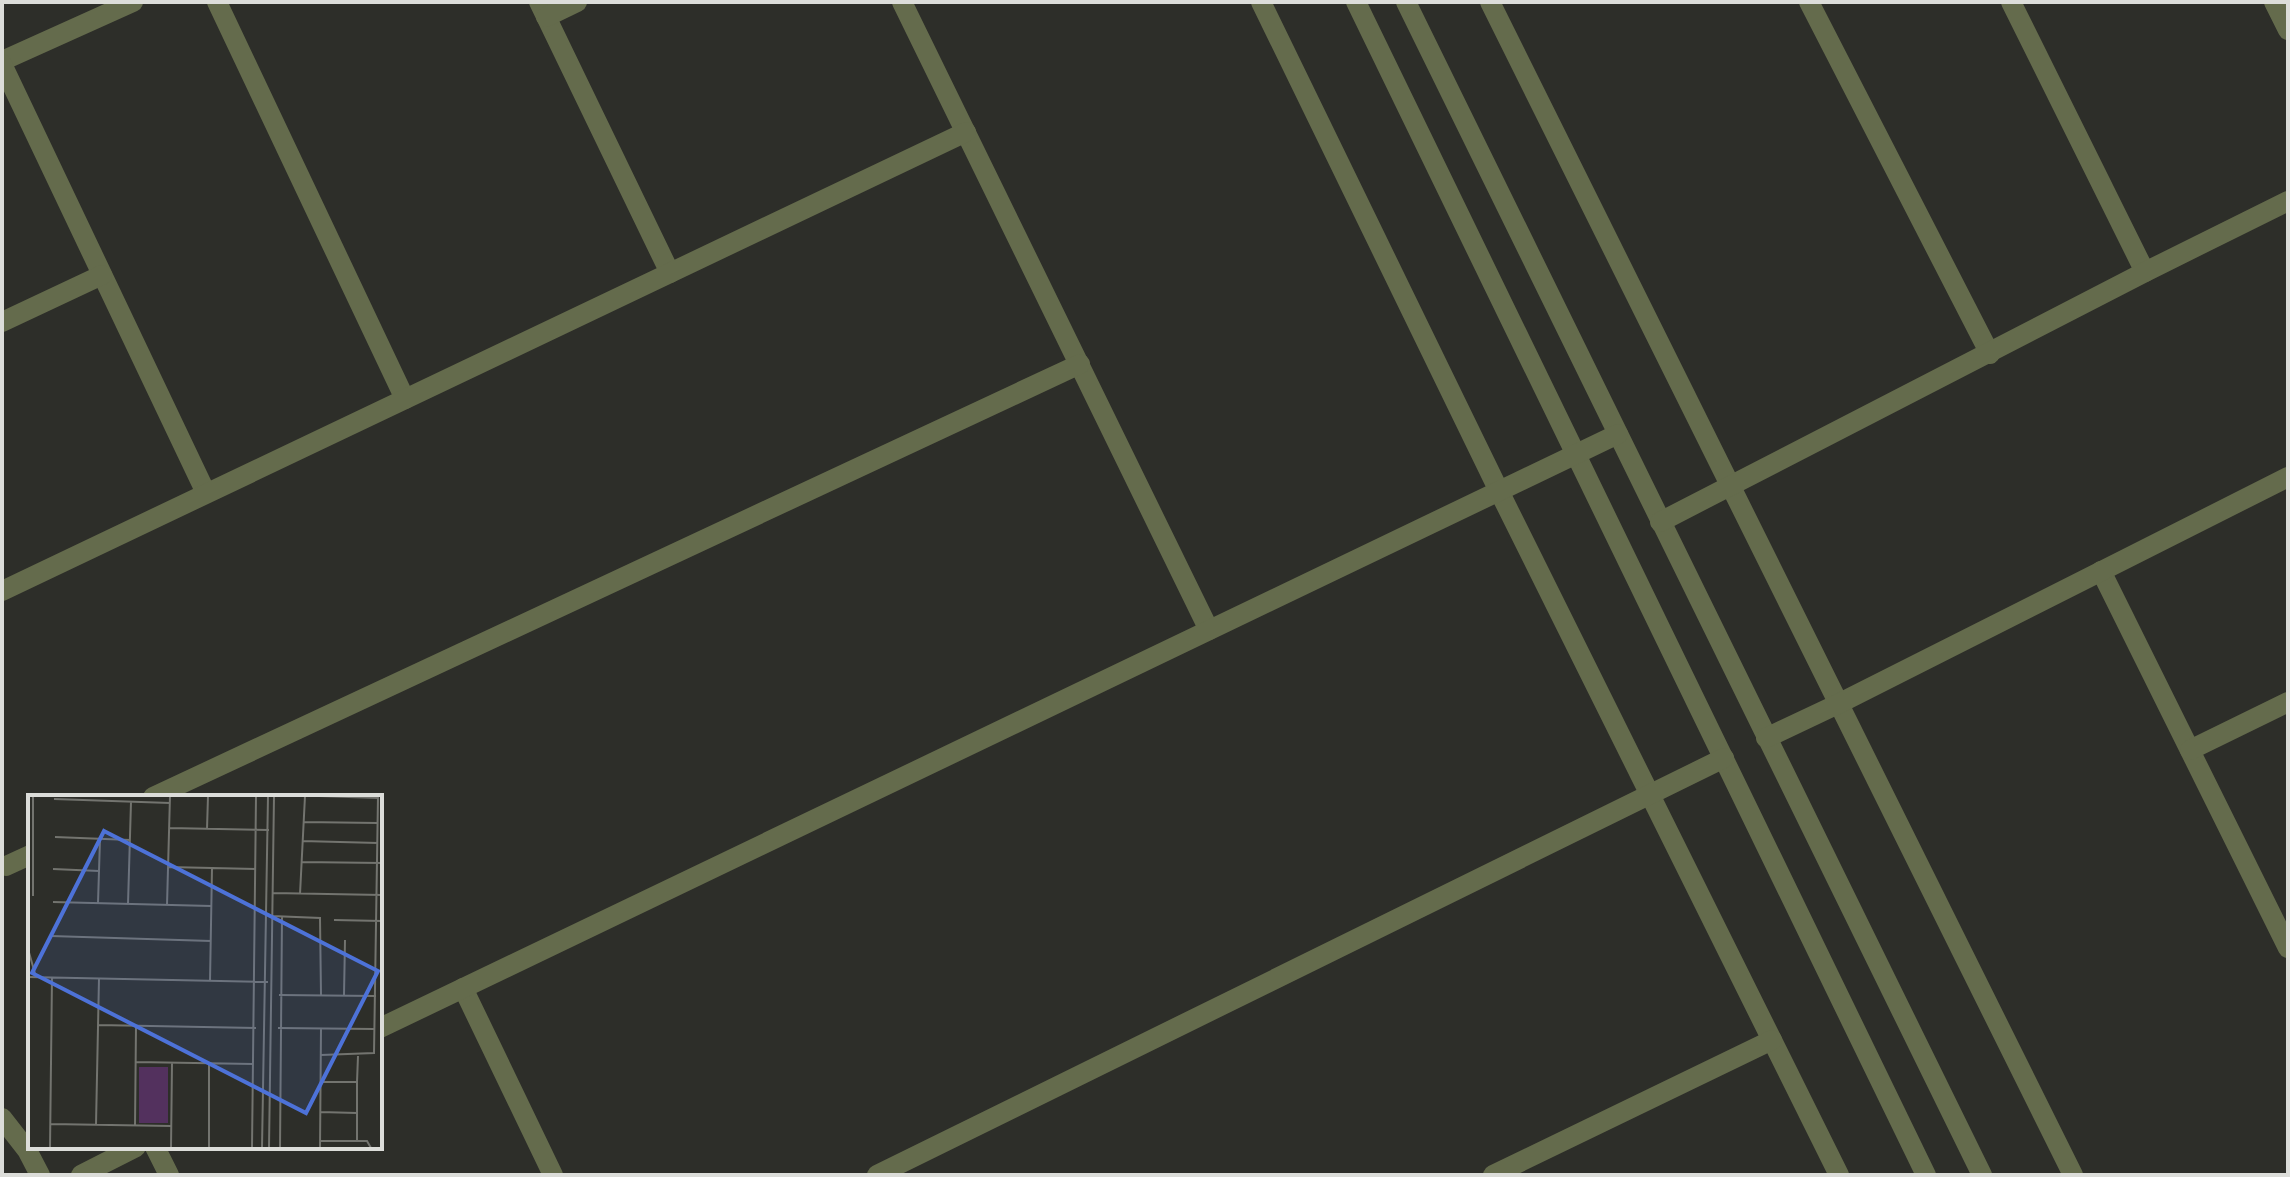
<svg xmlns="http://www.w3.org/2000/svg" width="2290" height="1177" font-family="Barlow,sans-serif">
	<rect width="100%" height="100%" fill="#2d2e29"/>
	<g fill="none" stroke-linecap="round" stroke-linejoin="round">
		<!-- minor -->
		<g stroke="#646b4c" stroke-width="20">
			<polyline points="217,2 405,399"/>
			<polyline points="539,2 670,273"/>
			<polyline points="902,2 1209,630"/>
			<polyline points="1261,2 1499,491 1839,1175"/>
			<polyline points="1356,2 1926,1175"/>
			<polyline points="1406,2 1982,1175"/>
			<polyline points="1490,2 2073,1175"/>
			<polyline points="1809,2 1990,354"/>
			<polyline points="2011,2 2145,272"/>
			<polyline points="2274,2 2288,30"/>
			<polyline points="546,17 577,2"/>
			<polyline points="2,61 133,2"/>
			<polyline points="2,64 206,493"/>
			<polyline points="2,322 102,275"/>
			<polyline points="1660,522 2145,272 2288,201"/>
			<polyline points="2101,571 2288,948"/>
			<polyline points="2,591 966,132"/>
			<polyline points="1766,738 1838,704 2288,477"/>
			<polyline points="2190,750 2288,702"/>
			<polyline points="153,797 1080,364"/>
			<polyline points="6,866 30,855"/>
			<polyline points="463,988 553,1175"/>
			<polyline points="380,1028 1618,434"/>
			<polyline points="2,1118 27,1150 40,1175"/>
			<polyline points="155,1147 169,1175"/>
			<polyline points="81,1175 136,1147"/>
			<polyline points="877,1175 1724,758"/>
			<polyline points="1493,1175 1772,1040"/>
		</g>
	</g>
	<!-- overview -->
	<g transform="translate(28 795)">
		<rect width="354" height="354" fill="#2d2e29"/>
		<path d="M 111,272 L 140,272 L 140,328 L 111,328 Z" fill="#53315e"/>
		<path fill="none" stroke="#73746f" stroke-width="2" d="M 5,1 L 5,101M 291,1 L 350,3M 26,4 L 142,8M 275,27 L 350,28M 141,33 L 241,35M 179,34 L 180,1M 27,42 L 102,45M 274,46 L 350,48M 273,67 L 354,68M 140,72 L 228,74M 25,74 L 71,76M 245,98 L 354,100M 272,99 L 277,1M 25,107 L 183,111M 70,108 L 72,44M 100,109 L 103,7M 139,110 L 142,1M 244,121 L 292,123 L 293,200M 306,125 L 354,126M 23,141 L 183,146M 0,154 L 8,182M 0,182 L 240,187M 182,186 L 184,73M 251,200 L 348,201M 316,200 L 317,145M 70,230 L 228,233M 250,233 L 346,234M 293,260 L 346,258 L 350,1M 108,267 L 225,269M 292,287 L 329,287 L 329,346M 329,287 L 330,261M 292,317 L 329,318M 22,329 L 143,331M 68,330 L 71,183M 107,331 L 108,231M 292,346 L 339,346 L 343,353M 22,353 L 24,182M 143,353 L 144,268M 181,353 L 181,269M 224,353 L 228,1M 234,353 L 240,1M 241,353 L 246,1M 252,353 L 254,121M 292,353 L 293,233"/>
		<path fill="#4d72d8" fill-opacity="0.15" stroke="#4d72d8" stroke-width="4" d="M 76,36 L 350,176 L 278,318 L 4,178 Z"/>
		<rect width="354" height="354" fill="none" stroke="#dcddd9" stroke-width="4"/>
	</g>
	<!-- border -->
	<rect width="2290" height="1177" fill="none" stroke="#dcddd9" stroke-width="8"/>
</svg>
